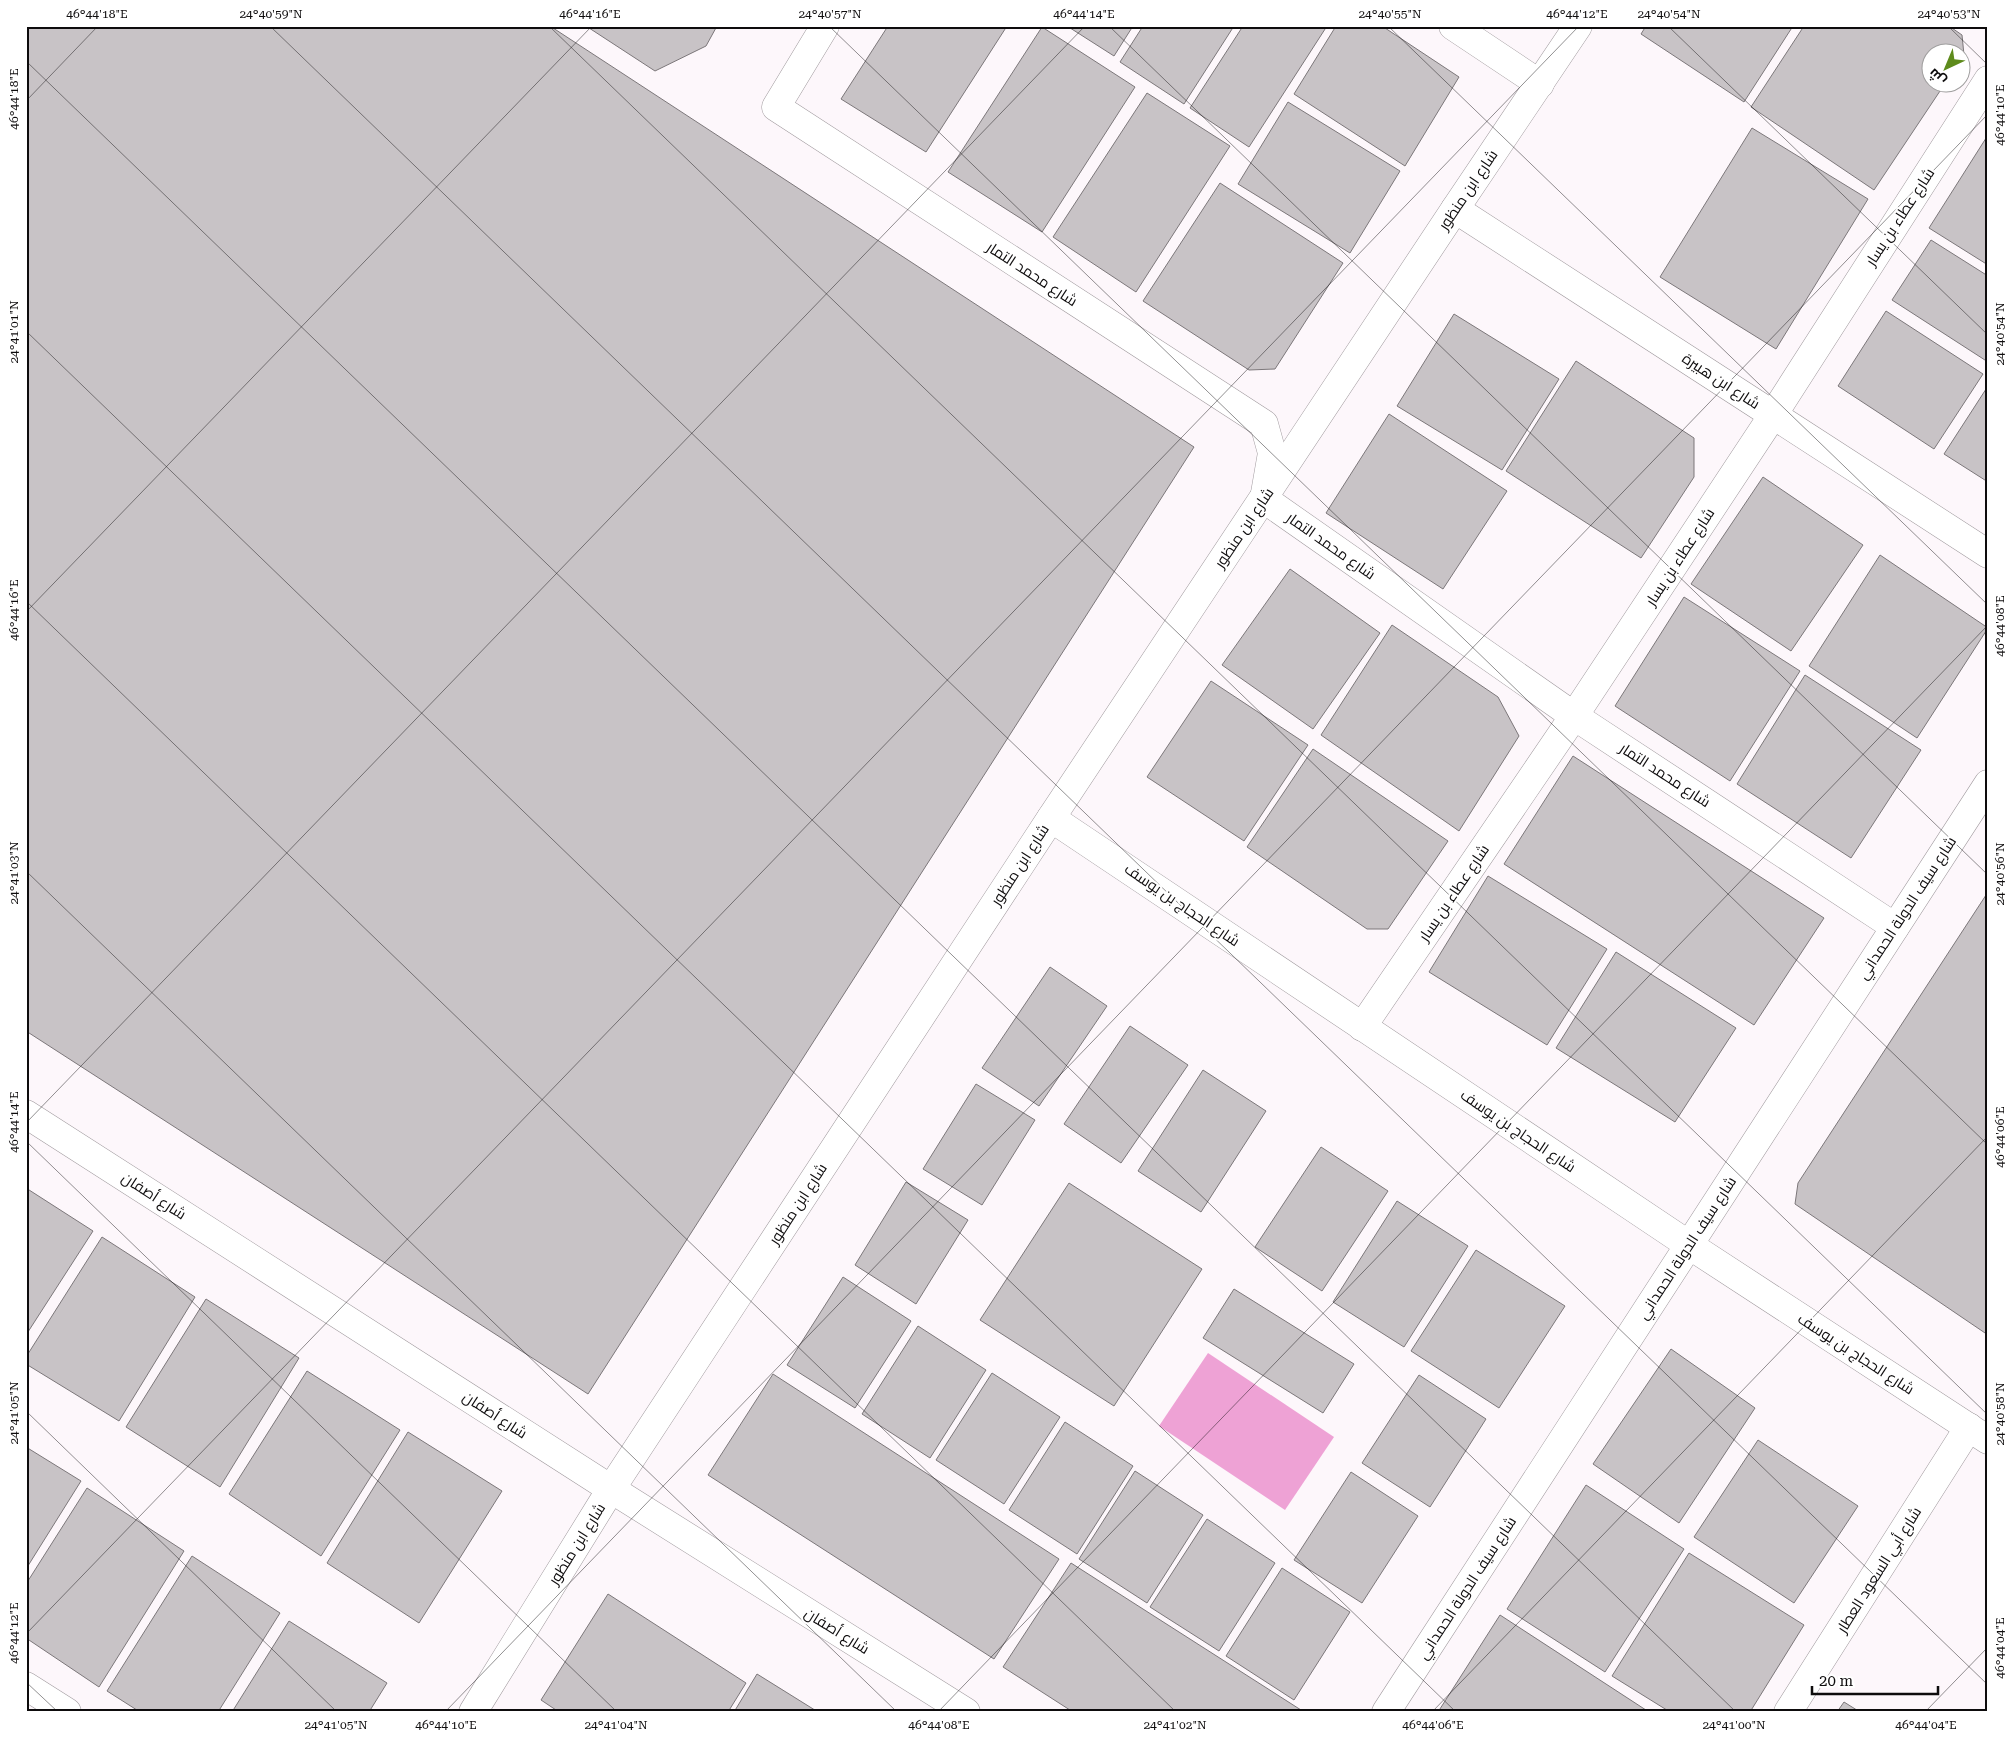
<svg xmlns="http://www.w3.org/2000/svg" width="2014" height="1738" font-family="'Roboto Serif',Cairo,serif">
	<rect width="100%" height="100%" fill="#fdf7fb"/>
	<!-- water -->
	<polygon fill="#eea2d5" points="1208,1353 1334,1437 1285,1510 1159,1426"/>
	<!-- building -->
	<g fill="#c8c3c6" stroke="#7c777a">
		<polygon points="26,26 550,26 1194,447 588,1394 26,1031"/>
		<polygon points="586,26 717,26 706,46 655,71"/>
		<polygon points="888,26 1007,26 926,152 841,99"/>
		<polygon points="1067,26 1133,26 1114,56"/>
		<polygon points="1143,26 1234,26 1184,104 1120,62"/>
		<polygon points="1243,26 1327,26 1249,147 1190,108"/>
		<polygon points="1336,26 1382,26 1459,77 1405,166 1294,94"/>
		<polygon points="1646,26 1793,26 1744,102 1641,34"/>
		<polygon points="1804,26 1949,26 1962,35 1964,55 1962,58 1962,52 1932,52 1932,82 1946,82 1874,190 1751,107"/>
		<polygon points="1042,27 1135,87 1042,232 948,172"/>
		<polygon points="1147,93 1230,146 1136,292 1053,237"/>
		<polygon points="1288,102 1400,171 1350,253 1238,184"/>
		<polygon points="1752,128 1868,199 1776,349 1660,277"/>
		<polygon points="1988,135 1988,265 1929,228"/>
		<polygon points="1220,183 1343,263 1275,369 1249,370 1143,301"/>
		<polygon points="1931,240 1988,276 1988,362 1892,300"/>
		<polygon points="1886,311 1983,374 1934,449 1838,386"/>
		<polygon points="1454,314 1559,379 1502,470 1397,406"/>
		<polygon points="1576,361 1694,438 1694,477 1641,558 1506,471"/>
		<polygon points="1988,386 1988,482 1944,454"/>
		<polygon points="1389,414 1507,491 1443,589 1326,513"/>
		<polygon points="1763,477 1863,545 1791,651 1691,584"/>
		<polygon points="1880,555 1988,628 1917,738 1809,666"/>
		<polygon points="1290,569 1380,633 1313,729 1222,665"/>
		<polygon points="1684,597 1800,671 1730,781 1615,706"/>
		<polygon points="1392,625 1498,697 1519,736 1459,831 1321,735"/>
		<polygon points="1805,675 1921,750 1851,858 1737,784"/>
		<polygon points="1211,681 1308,745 1244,841 1147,777"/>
		<polygon points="1313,749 1448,841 1388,929 1367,929 1247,847"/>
		<polygon points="1573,756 1824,918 1754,1025 1504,864"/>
		<polygon points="1488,876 1607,949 1547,1045 1429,972"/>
		<polygon points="1988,892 1988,1335 1795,1204 1798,1183"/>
		<polygon points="1616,952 1736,1028 1675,1122 1556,1048"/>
		<polygon points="1050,967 1107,1006 1039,1106 982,1068"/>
		<polygon points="1130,1026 1188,1065 1121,1163 1064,1124"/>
		<polygon points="1203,1070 1266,1111 1201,1212 1138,1171"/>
		<polygon points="976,1084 1035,1120 982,1205 923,1169"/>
		<polygon points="1321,1147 1388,1191 1322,1291 1255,1247"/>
		<polygon points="906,1182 968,1220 916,1304 855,1265"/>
		<polygon points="1069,1183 1202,1269 1114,1406 980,1320"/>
		<polygon points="26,1188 93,1231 26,1335"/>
		<polygon points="1397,1201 1468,1246 1404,1347 1333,1302"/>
		<polygon points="102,1237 195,1297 119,1421 26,1364 26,1357"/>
		<polygon points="1476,1250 1565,1306 1499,1408 1411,1351"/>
		<polygon points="843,1277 911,1321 855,1408 787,1365"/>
		<polygon points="1234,1289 1354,1364 1323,1413 1203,1338"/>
		<polygon points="206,1299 299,1358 220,1487 126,1427"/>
		<polygon points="918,1326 986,1370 930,1458 862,1414"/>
		<polygon points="1671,1349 1755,1408 1679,1523 1593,1464"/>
		<polygon points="307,1371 400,1430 321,1556 229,1494"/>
		<polygon points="992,1373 1060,1417 1004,1504 936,1460"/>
		<polygon points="773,1374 1059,1559 994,1659 708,1475"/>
		<polygon points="1419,1375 1486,1419 1430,1507 1362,1463"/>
		<polygon points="1065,1422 1133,1466 1077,1554 1009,1510"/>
		<polygon points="408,1432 502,1491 419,1623 327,1563"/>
		<polygon points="1758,1440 1858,1506 1794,1603 1694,1537"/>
		<polygon points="26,1447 81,1481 26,1569"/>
		<polygon points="1135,1471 1203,1515 1147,1603 1079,1559"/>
		<polygon points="1351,1472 1418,1516 1362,1603 1294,1560"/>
		<polygon points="1586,1485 1684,1549 1605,1672 1507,1609"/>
		<polygon points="87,1488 184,1551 99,1687 26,1638 26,1584"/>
		<polygon points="1207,1519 1275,1563 1219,1651 1150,1607"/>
		<polygon points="1689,1553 1804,1625 1750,1712 1670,1712 1612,1676"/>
		<polygon points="192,1556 280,1613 218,1712 140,1712 107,1691"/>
		<polygon points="1071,1563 1301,1710 1073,1712 1003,1667"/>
		<polygon points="1282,1568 1350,1612 1294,1700 1226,1656"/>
		<polygon points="608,1594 746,1683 728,1712 559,1712 541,1700"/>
		<polygon points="1500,1615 1649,1712 1438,1712"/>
		<polygon points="289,1621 387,1683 369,1712 232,1712"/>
		<polygon points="757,1674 818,1712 734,1712"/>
		<polygon points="1844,1702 1860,1712 1837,1712"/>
	</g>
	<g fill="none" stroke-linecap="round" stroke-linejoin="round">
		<defs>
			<g id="street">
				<polyline points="825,26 776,107 1264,424 1272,453 1264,499 1574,716 1895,927"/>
				<polyline points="1453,26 1540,84"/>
				<polyline points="1455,209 1988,554"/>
				<polyline points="1051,818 1689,1245 1988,1440"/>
				<polyline points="1362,1027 1574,716 1773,415 1988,80"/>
				<polyline points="26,1114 611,1489 966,1712"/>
				<polyline points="26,1686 67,1712"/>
				<polyline points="473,1712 611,1489 1051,818 1455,209 1578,26"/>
				<polyline points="1386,1712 1988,784"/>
				<polyline points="1788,1712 1969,1427"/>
			</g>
		</defs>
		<!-- street casing -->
		<use href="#street" stroke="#a09a9e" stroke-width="29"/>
		<!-- street -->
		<use href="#street" stroke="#fff" stroke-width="28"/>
	</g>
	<!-- ticks -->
	<path fill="none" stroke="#0e0c0d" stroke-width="1" stroke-opacity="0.45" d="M 270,26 L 1988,1685M 549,26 L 1988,1415M 829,26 L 1988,1145M 1109,26 L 1988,875M 1388,26 L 1988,605M 1668,26 L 1988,335M 1948,26 L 1988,65M 26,61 L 1736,1712M 26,101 L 98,26M 26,331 L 1456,1712M 26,601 L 1176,1712M 26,612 L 592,26M 26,871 L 897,1712M 26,1123 L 1085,26M 26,1141 L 617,1712M 26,1411 L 337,1712M 26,1634 L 1579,26M 26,1682 L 58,1712M 445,1712 L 1988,114M 938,1712 L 1988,625M 1432,1712 L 1988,1136M 1925,1712 L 1988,1647"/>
	<g text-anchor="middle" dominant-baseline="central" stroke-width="4" stroke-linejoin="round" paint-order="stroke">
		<!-- street labels -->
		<g font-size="15" fill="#0e0c0d" stroke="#fff">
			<text transform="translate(1468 190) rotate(-56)">شارع ابن منظور</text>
			<text transform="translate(1900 217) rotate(-57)">شارع عطاء بن يسار</text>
			<text transform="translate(1032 274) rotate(33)">شارع محمد التمار</text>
			<text transform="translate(1721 381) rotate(33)">شارع ابن هبيرة</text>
			<text transform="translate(1244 528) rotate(-56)">شارع ابن منظور</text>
			<text transform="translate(1331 546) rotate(35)">شارع محمد التمار</text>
			<text transform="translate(1680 557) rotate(-57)">شارع عطاء بن يسار</text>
			<text transform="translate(1665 775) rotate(33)">شارع محمد التمار</text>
			<text transform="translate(1020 865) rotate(-57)">شارع ابن منظور</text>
			<text transform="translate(1454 893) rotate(-56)">شارع عطاء بن يسار</text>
			<text transform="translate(1182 905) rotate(34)">شارع الحجاج بن يوسف</text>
			<text transform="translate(1907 908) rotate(-57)">شارع سيف الدولة الحمداني</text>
			<text transform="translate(1518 1131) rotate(34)">شارع الحجاج بن يوسف</text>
			<text transform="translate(154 1196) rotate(33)">شارع أصفان</text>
			<text transform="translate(798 1204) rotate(-57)">شارع ابن منظور</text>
			<text transform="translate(1687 1248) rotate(-57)">شارع سيف الدولة الحمداني</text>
			<text transform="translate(1856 1354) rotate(33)">شارع الحجاج بن يوسف</text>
			<text transform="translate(495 1415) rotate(33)">شارع أصفان</text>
			<text transform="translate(577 1544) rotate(-58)">شارع ابن منظور</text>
			<text transform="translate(1879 1570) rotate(-58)">شارع أبي السعود العطار</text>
			<text transform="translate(1467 1588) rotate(-57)">شارع سيف الدولة الحمداني</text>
			<text transform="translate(837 1631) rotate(32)">شارع أصفان</text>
		</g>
	</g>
	<!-- border -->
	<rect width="2014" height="1738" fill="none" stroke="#ffffff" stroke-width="55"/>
	<!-- north arrow -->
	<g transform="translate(1946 68) rotate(224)"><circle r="24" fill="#ffffff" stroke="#9f9e9e"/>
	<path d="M0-4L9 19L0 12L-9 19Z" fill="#5e8b1c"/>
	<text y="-8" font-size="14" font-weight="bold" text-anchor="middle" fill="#0e0c0d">ش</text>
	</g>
	<!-- scale -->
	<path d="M1812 1686v8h126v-8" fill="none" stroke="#0e0c0d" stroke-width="2.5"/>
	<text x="1819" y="1686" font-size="15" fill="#0e0c0d" stroke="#ffffff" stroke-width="4" paint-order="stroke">20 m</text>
	<rect x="28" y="28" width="1958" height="1682" fill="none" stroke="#0e0c0d" stroke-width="2"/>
	<g font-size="12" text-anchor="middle" fill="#0e0c0d">
		<text x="97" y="18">46°44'18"E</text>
		<text x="271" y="18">24°40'59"N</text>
		<text x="590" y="18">46°44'16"E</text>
		<text x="830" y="18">24°40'57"N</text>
		<text x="1084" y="18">46°44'14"E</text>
		<text x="1390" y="18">24°40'55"N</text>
		<text x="1577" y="18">46°44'12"E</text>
		<text x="1669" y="18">24°40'54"N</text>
		<text x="1949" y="18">24°40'53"N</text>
		<text transform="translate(14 99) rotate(-90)" y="4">46°44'18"E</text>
		<text transform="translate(2000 115) rotate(-90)" y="4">46°44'10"E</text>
		<text transform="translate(14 332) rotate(-90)" y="4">24°41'01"N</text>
		<text transform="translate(2000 334) rotate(-90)" y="4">24°40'54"N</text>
		<text transform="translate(14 610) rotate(-90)" y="4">46°44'16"E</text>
		<text transform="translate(2000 626) rotate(-90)" y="4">46°44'08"E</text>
		<text transform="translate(14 873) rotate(-90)" y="4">24°41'03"N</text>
		<text transform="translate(2000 874) rotate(-90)" y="4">24°40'56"N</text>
		<text transform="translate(14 1122) rotate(-90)" y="4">46°44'14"E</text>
		<text transform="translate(2000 1137) rotate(-90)" y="4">46°44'06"E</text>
		<text transform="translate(14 1413) rotate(-90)" y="4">24°41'05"N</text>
		<text transform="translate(2000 1414) rotate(-90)" y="4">24°40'58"N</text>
		<text transform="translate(14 1633) rotate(-90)" y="4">46°44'12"E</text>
		<text transform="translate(2000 1648) rotate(-90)" y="4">46°44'04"E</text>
		<text x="336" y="1729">24°41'05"N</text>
		<text x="446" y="1729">46°44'10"E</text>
		<text x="616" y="1729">24°41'04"N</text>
		<text x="939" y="1729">46°44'08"E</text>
		<text x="1175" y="1729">24°41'02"N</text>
		<text x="1433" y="1729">46°44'06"E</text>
		<text x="1734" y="1729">24°41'00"N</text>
		<text x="1926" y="1729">46°44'04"E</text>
	</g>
</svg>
